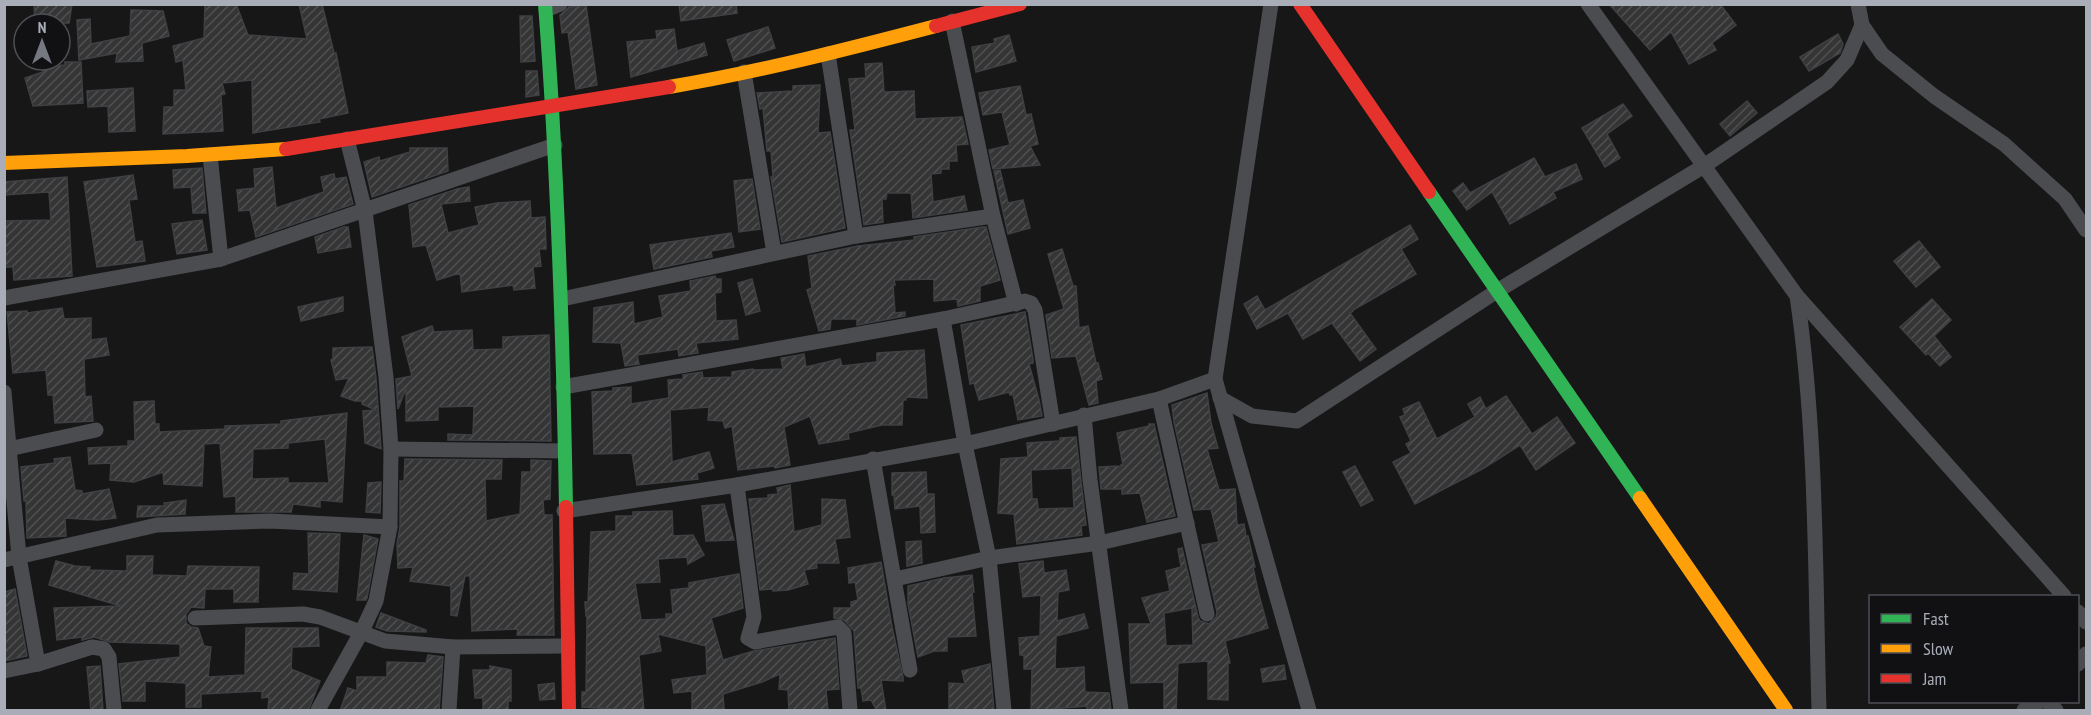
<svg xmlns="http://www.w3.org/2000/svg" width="2091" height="715" font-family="'PT Sans Narrow',sans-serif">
	<defs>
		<pattern id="building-hatch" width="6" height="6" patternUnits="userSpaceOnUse" patternTransform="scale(1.5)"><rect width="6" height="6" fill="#353536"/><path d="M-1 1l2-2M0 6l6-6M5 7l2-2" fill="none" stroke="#4f5051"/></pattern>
	</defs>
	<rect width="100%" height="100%" fill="#171717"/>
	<!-- building -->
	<g fill="url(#building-hatch)" stroke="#3f4043" stroke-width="1.5" fill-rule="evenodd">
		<polygon points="34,4 72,4 69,23 35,24"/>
		<polygon points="205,4 236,4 248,35 307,39 299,4 322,4 334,53 336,53 348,113 319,119 320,122 253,133 252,80 222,83 225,94 221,95 223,131 163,134 164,107 174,107 174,90 186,90 183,60 176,62 173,46 204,38"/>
		<polygon points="679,4 736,4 737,13 681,21"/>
		<polygon points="1609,4 1720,4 1736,25 1712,43 1716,50 1689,64 1671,32 1650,50"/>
		<polygon points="586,5 597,85 576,89 568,32 562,33 560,15 569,7"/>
		<polygon points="131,10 163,11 169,36 142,43 143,61 116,62 117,53 79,60 77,20 90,19 91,44 130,36"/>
		<polygon points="520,16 532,16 535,61 521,62"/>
		<polygon points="768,27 775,48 734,61 727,40"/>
		<polygon points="674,29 677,51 704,43 707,55 631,77 627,42 657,39 656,31"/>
		<polygon points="1838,34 1843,44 1840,53 1809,71 1800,57"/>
		<polygon points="1009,35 1016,61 976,72 972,47 995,43 994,39"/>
		<polygon points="65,62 81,62 83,103 33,106 25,78 43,72 43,66 65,65"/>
		<polygon points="882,63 884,92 914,91 915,119 962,117 968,144 956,145 957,161 949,161 949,169 941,169 941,173 931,174 933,202 964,196 967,210 913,218 911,193 887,193 886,199 882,199 883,222 864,225 850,130 855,130 849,79 866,78 865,64"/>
		<polygon points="526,71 537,71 539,95 526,97"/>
		<polygon points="820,85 818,133 830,132 845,228 782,242 771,177 773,177 771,151 767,151 763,108 760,109 757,93 793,91 793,86"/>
		<polygon points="1020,86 1026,115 1031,114 1038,144 1030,146 1040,165 993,169 989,150 1010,145 1002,112 983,115 979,93"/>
		<polygon points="133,88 135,131 109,132 108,106 88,107 87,91"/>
		<polygon points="1747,101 1757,113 1730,136 1720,124"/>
		<polygon points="1623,104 1632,116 1607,134 1620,158 1605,167 1582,128"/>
		<polygon points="410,148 447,148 448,171 372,197 364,162 379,157 380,161 410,152"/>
		<polygon points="1534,158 1545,177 1576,164 1582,179 1553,192 1556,198 1510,224 1492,192 1467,210 1453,191 1463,183 1470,193"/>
		<polygon points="272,167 276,208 324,192 321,177 334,174 335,179 346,177 353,204 256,237 250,210 239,211 237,190 255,188 254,169"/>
		<polygon points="202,168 206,213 193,213 191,187 174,188 173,170"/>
		<polygon points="1000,170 1008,203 1023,200 1030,228 1008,234 994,171"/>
		<polygon points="133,175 137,199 129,200 135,242 142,241 145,261 97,267 84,182"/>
		<polygon points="67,177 72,276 14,280 13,267 4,267 4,221 51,220 49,192 4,195 4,182"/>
		<polygon points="752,179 760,229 739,232 734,181"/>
		<polygon points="469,187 470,201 441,204 448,233 479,225 475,207 497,203 530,201 531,218 545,217 546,249 539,249 541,266 533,267 535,288 514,290 513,285 462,292 460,273 437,280 426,245 413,247 409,205 457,189"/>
		<polygon points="202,220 207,250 177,254 172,224"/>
		<polygon points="1410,225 1418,239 1401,249 1416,274 1353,310 1353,311 1350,313 1376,349 1360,361 1332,323 1303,339 1288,313 1257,329 1244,304 1257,296 1265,310"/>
		<polygon points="344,227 348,227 351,247 318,253 315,237"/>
		<polygon points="983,227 986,227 1000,280 980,286 980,301 958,306 957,299 934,301 934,279 894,280 895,285 893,285 895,313 905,312 905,316 857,325 857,319 831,319 830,329 819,331 807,290 812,288 808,256 858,246 914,240 914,237"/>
		<polygon points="731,233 734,247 711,251 712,257 654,269 650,245"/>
		<polygon points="1919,241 1940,267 1916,287 1894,261"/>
		<polygon points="1062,249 1073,286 1076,286 1079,328 1088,326 1096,363 1098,363 1102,379 1096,381 1098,403 1089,405 1076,356 1052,358 1046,315 1064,309 1048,254"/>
		<polygon points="715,276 716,279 721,279 721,292 715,293 716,321 736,320 738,339 696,343 698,353 679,356 678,349 637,355 639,364 625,366 621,343 593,342 594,308 633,302 634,324 663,317 659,296 691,291 690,281"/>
		<polygon points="752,279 760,311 746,315 738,283"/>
		<polygon points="343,297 343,311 301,321 298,307"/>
		<polygon points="1932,299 1951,320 1934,336 1951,357 1940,366 1928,353 1926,355 1900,327"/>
		<polygon points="62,308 64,319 91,318 91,340 106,338 109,355 84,359 85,397 91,396 93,421 55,423 53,395 48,395 46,370 13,373 7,312 27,311 27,313"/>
		<polygon points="1025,312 1033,359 1033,363 1029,364 1039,400 1042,416 1018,420 1013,394 1010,395 1009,392 979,400 974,383 970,384 961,325"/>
		<polygon points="432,326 434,332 472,330 473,350 503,349 503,337 549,335 551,441 448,440 448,434 473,435 474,406 438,407 438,420 406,421 406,388 398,409 396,379 412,376 402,337"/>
		<polygon points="372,347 376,378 381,449 365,443 363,411 376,410 362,404 362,401 355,401 341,396 349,378 336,380 331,360 333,359 333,348"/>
		<polygon points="924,350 927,398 906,397 906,400 903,400 902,425 882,425 848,433 849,439 819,444 810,416 784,427 790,465 775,468 774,466 738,470 732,426 725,428 723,421 708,420 709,407 670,410 672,462 709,452 714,468 697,473 698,479 637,485 632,453 594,454 592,392 613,391 613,388 631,387 631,404 669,398 668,380 683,379 683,375 702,372 703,378 732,377 732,372 753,369 753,370 783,369 781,358 804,354 806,367 840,359 842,366 877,362 877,353"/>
		<path d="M 1207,393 L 1211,423 L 1218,448 L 1207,449 L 1219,490 L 1235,489 L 1237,525 L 1244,524 L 1246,536 L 1248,536 L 1255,567 L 1253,567 L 1258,591 L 1268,628 L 1225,641 L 1230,663 L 1228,663 L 1228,700 L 1208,699 L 1208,661 L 1178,663 L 1176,711 L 1164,711 L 1164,682 L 1131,683 L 1129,624 L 1151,624 L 1142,598 L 1170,591 L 1166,571 L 1181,567 L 1178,549 L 1182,548 L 1198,617 L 1200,621 L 1209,624 L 1216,617 L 1217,612 L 1202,545 L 1219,542 L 1211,509 L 1194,510 L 1174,422 L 1172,405 ZM 1192,608 L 1193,645 L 1166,646 L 1164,613 Z"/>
		<polygon points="1506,396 1532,434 1557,417 1575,443 1536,470 1520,445 1484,468 1415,504 1393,462 1411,453 1406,444 1411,441 1400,417 1405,415 1403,409 1419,402 1437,439 1475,417 1468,404 1480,397 1486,409"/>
		<path d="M 154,401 L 155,424 L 159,424 L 159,432 L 225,429 L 225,426 L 281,424 L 281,421 L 347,413 L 342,502 L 320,500 L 320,507 L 293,504 L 291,512 L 236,512 L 236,496 L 224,497 L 220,443 L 204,444 L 202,486 L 164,484 L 163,472 L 134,482 L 110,480 L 111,463 L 89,464 L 88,448 L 128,446 L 128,441 L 135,441 L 134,402 ZM 325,439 L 329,483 L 288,483 L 288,478 L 252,479 L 253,449 L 288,448 L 288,443 Z"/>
		<polygon points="1149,424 1154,424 1175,516 1147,522 1140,493 1122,494 1122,489 1101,489 1099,467 1121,466 1121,465 1123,465 1117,433 1149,426"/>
		<path d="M 1076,437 L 1086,525 L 1081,526 L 1082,535 L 1017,544 L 1014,514 L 998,513 L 1001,459 L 1028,457 L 1027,443 L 1060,441 L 1060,438 ZM 1072,468 L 1074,508 L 1038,509 L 1037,499 L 1032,499 L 1031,470 Z"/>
		<polygon points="70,457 75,490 82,491 82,494 109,489 116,518 98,520 65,518 66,536 27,538 26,501 24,501 21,467 55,463 54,459"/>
		<polygon points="405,459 502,460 501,479 485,479 486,521 520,514 522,472 531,472 531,460 551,461 550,499 543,500 544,515 552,515 554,635 517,635 518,629 472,631 470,576 465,576 457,616 451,615 451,586 410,581 413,567 398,568 397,544 400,527 400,481 404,481"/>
		<polygon points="1355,466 1373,500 1361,506 1343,472"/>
		<polygon points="926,472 927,494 934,494 935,532 921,533 920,506 895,509 894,495 892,495 892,473"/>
		<polygon points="381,482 380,513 366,512 368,483"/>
		<polygon points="790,485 794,532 822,525 822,499 845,500 850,537 835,539 839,563 816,563 817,568 804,570 808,584 788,590 773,591 773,589 760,590 749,499 768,498 768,495 778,494 777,488"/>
		<polygon points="186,500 185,514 137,517 138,506 165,506 164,503"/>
		<polygon points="724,504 734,540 706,541 702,506"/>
		<polygon points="672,511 673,536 693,535 704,555 688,564 687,557 658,559 660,582 635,583 641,620 666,619 666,614 673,614 671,590 689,588 689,583 739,574 743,608 711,618 723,660 754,651 835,638 839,689 826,690 828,711 789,711 788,690 779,689 780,674 762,682 723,694 724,709 692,710 692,691 674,693 672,680 707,675 706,646 658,634 661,651 639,655 644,711 582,707 582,692 586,692 587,616 586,616 585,602 588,602 591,532 616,531 616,516 633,516 633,512"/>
		<polygon points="308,533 340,534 337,592 293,589 294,573 309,574"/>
		<polygon points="364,535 378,539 367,598 366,600 357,600"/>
		<polygon points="921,541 922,563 907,566 906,542"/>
		<polygon points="127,556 153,556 152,575 187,576 188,566 259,567 258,602 234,602 234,589 205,589 204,608 191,607 186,614 186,623 191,627 198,628 204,646 211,647 208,677 245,675 246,628 318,628 319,646 292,647 291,669 320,681 308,711 268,710 269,697 262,698 262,691 201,694 201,707 186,707 186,683 145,681 145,701 123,701 119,664 180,657 180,644 110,642 94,637 82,640 82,637 57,640 54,608 121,606 49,585 56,561 75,566 90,567 89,570 127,571"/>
		<polygon points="1043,561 1044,573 1066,570 1069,590 1058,592 1057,621 1084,614 1088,628 1056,636 1055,669 1084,667 1085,692 1109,693 1111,711 1087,711 1087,706 1052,709 1052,711 1031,711 1032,669 1024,669 1024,655 1020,655 1019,638 1040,636 1041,595 1023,597 1019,564"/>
		<polygon points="881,562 892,627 903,677 903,681 881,680 886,711 877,711 871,700 863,701 861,688 858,688 854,631 844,620 834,618 834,608 851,608 851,602 858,600 855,582 849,583 848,568"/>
		<polygon points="972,575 974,592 972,592 976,636 947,637 947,651 934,651 918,657 908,604 908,586 944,578"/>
		<polygon points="15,589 27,656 4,661 4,592"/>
		<polygon points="381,613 426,630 426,632 387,631 376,627"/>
		<polygon points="428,655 443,657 439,711 340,711 348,688 357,691 357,677 387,677 387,662 426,663"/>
		<polygon points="990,664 994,711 949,711 949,683 965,684 962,671"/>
		<polygon points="1284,665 1286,679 1263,682 1261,669"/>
		<polygon points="100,666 103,711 91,711 87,667"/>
		<polygon points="490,666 511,670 511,701 508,701 508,711 483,711 483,698 475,698 473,670 490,670"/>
		<polygon points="554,683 555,699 540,700 538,685"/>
	</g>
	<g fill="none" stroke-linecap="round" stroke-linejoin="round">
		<!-- street -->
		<g stroke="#4b4c50" stroke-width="15">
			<polyline points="1271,4 1215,379 1309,710"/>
			<polyline points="1588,4 1797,296 2064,596"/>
			<polyline points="1858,4 1862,25 1882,54 1934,96 2004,144 2065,199 2086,230"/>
			<polyline points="546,10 560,4"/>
			<polyline points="952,21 993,216 1016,304"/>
			<polyline points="828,54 856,236"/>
			<polyline points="744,72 774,253"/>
			<polyline points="210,155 221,259"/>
			<path d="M 1797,296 C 1817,433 1815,573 1819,710"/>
			<polyline points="4,298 221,259 555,145"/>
			<polyline points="562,299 856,236 993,216"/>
			<polyline points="943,319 965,444 989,558 1004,710"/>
			<polyline points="563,387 943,319 1025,301 1031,303 1035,310 1053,424"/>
			<polyline points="4,392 19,557 38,664"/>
			<polyline points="1220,398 1252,416 1297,421 1497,291 1704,166 1827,82 1847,60 1862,25"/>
			<polyline points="1159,399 1207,614"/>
			<polyline points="1084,415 1090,480 1121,710"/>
			<polyline points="391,449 564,451"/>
			<polyline points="4,450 96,430"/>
			<polyline points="873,459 910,670"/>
			<polyline points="737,485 754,617 748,638 755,642 838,627 844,633 850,710"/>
			<polyline points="564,511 737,485 965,444 1159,399 1215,379"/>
			<polyline points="4,560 157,525 270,521 390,527"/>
			<polyline points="895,579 989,558 1099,543 1187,523"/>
			<polyline points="2078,612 2086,622"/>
			<polyline points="195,618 303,614 320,617 385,641 453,647 567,646"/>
			<polyline points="2078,664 2086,654"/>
			<polyline points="4,671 38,664 92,647 104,649 109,657 114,710"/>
			<polyline points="2047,702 2056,710"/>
			<polyline points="318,710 362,631 376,601 390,527 391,449 386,377 365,211 347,139"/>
			<polyline points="449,710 453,647"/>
			<polyline points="2024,710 2039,702"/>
		</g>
		<!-- fast -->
		<g stroke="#30b455" stroke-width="14">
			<path d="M 545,4 C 558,172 563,339 566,507"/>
			<polyline points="1429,192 1640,498"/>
		</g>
		<!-- slow -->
		<g stroke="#ff9f0a" stroke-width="14">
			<path d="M 669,87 C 759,72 848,49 936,26"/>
			<polyline points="4,163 187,156 286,149"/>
			<polyline points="1640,498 1786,710"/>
		</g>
		<!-- jam -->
		<g stroke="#e5322d" stroke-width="14">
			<polyline points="1300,4 1429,192"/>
			<polyline points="936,26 1020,4"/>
			<polyline points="286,149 669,87"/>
			<polyline points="566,507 569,710"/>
		</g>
	</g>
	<!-- border -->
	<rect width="2091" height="715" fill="none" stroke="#a8adb8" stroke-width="12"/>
	<!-- legend -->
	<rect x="1869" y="595" width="210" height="108" fill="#111113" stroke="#4d4f55" stroke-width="1.5"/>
	<rect x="1881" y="614" width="30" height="9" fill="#30b455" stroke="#4d4f55" stroke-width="1.5"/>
	<text x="1923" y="625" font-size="18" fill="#a8adb8">Fast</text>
	<rect x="1881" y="644" width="30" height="9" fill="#ff9f0a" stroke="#4d4f55" stroke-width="1.5"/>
	<text x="1923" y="655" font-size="18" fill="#a8adb8">Slow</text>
	<rect x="1881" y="674" width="30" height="9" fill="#e5322d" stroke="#4d4f55" stroke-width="1.5"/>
	<text x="1923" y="685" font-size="18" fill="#a8adb8">Jam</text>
	<!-- north arrow -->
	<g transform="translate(42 42)"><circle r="28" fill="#111113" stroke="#4d4f55" stroke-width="1.5"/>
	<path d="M0-4.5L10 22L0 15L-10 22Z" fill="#757880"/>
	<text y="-9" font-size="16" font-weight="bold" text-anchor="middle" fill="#a8adb8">N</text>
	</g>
</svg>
